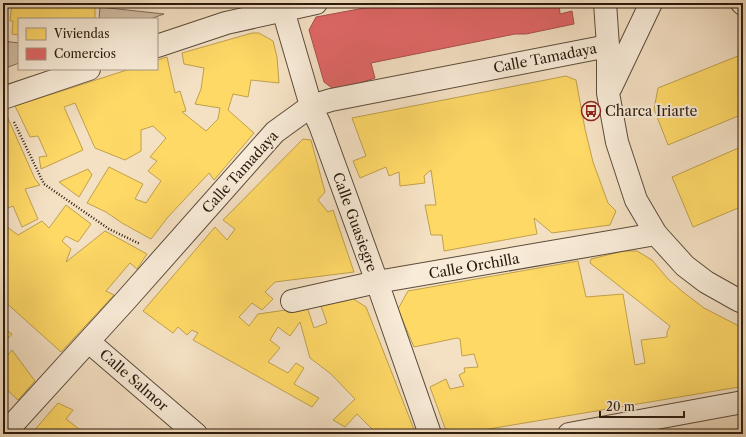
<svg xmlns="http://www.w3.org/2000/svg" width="746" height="437" font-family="'Libre Caslon Text',serif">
	<rect width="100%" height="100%" fill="#f4e0c3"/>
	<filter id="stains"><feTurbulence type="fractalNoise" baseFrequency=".005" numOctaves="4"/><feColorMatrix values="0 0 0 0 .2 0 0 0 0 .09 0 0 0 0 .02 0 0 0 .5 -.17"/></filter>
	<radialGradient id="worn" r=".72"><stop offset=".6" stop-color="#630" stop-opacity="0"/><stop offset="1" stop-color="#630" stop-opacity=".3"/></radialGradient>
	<!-- green -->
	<g fill="#d2bea4" stroke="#7e6c58">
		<polygon points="100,7 164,14 150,19 99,19"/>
		<polygon points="3,41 19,43 19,63 3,69"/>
	</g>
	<!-- homes -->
	<g fill="#ffd966" stroke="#bfa04b">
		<polygon points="12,3 95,3 95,19 19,19 19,35 12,34 13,21 10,21"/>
		<polygon points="252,33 259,33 273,41 277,57 279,83 251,80 248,97 233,94 228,110 254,133 214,180 209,173 168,217 151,239 122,223 106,212 87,203 109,167 143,184 135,199 146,203 161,181 148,171 157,161 150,157 166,138 153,126 141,130 141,151 125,160 95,148 75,103 64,107 83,150 41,169 39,157 47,156 38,136 30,137 15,106 130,69 157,69 157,60 167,57 175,93 180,91 186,111 182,112 206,131 218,119 220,108 195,104 201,89 204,68 184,64 182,53"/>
		<polygon points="743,54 743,114 668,145 654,109 658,88"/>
		<polygon points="566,76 576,80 585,129 593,162 608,203 616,211 610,225 552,233 534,218 537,234 444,251 442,235 431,235 425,205 436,205 431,170 424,176 425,183 400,186 399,172 389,176 386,167 360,178 353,161 366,156 352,118"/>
		<polygon points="7,116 35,179 40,185 25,189 38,219 22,227 13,206 3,210 3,117"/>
		<polygon points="303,139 311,140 325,192 318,200 328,212 333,210 354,272 275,282 265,292 273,299 262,310 252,303 239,317 249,326 258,314 307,307 314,328 327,323 321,306 352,298 366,307 415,432 413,434 368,434 374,431 357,414 345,427 333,420 355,399 331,374 310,358 300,322 290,336 278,327 270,340 280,348 268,362 288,373 296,363 304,368 294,384 319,398 312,407 193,340 198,333 192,330 187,335 178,327 173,333 143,311 215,227 227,240 235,229 223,220"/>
		<polygon points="743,146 743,206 693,227 672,177"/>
		<polygon points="88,169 92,175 79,197 59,182"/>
		<polygon points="66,205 91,224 78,242 66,236 62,241 71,249 66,262 105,231 147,254 137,269 130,263 106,291 114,295 61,352 3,300 3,224 18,235 42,221 49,228"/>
		<polygon points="624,251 637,251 652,260 668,279 683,292 704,308 737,325 742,330 743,341 743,382 739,387 459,434 456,434 445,428 430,387 446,379 450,389 464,386 459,375 465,372 464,368 478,367 474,354 462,356 460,339 457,338 414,347 398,309 408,291 578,261 586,297 623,294 635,365 645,363 641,340 667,337 667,332 670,326 590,263 591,259"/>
		<polygon points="3,328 12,334 3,344"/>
		<polygon points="12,350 35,381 18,400 3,386 3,356 5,358"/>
		<polygon points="58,403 73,410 66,419 79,429 75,434 31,434"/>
	</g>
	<!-- shops -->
	<polygon fill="#e06666" stroke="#a94f4b" points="391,3 559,3 560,14 572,11 574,24 526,34 515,34 371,63 375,78 336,91 324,82 309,30 316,17"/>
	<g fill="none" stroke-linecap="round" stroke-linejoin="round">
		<defs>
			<g id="street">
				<polyline points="605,3 608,46 608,93 617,142 636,200 656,234 685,266 706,282 738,300 743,302"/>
				<polyline points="742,3 743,4"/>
				<polyline points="283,10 311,106 320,125 377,282 430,434"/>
				<polyline points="157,46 226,23 316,3"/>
				<polyline points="611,87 651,3"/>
				<polyline points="3,98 89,69"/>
				<polyline points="292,301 377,282 656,234"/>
				<polyline points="89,342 196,434"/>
				<polyline points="4,434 126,300 275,132 311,106 331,100 608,46"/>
				<polyline points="569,434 743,402"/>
			</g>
		</defs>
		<!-- street casing -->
		<use href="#street" stroke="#5c4c3a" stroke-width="24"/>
		<!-- path -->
		<polyline stroke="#2a1a0d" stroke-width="2.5" stroke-dasharray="1 2" stroke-linecap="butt" points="14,122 44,184 109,229 140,244"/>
		<!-- street -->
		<use href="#street" stroke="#f8ebd8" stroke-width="22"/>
	</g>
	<!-- icons -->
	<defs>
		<symbol id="bus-ring" viewBox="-11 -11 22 22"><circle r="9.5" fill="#f8ebd8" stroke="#8f2418" stroke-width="1.5"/><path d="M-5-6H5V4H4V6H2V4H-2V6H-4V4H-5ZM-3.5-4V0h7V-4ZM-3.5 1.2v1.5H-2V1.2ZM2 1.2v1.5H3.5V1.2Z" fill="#8f2418"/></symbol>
	</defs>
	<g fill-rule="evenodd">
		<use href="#bus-ring" x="580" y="100" width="22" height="22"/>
	</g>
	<g text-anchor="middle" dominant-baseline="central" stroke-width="4" stroke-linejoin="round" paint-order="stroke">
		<!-- street labels -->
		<g font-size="14" fill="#2a1a0d" stroke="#f8ebd8">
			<text transform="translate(545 58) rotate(-11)">Calle Tamadaya</text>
			<text transform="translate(240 172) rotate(-48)">Calle Tamadaya</text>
			<text transform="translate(355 222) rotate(70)">Calle Guasiegre</text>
			<text transform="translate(474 266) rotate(-10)">Calle Orchilla</text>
			<text transform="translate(134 380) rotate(41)">Calle Salmor</text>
		</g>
		<!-- poi labels -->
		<g font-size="14" fill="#2a1a0d" stroke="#f8ebd8" text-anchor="start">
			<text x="605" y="111">Charca Iriarte</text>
		</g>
	</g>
	<!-- margin -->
	<rect width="746" height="437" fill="none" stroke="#f4e0c3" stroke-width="16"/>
	<rect x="4" y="4" width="738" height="429" fill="none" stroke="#2a1a0d" stroke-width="2"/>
	<rect x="8" y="8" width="730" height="421" fill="none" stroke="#2a1a0d"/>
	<!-- legend -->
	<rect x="18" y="18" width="140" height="52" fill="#f8ebd8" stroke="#a69787"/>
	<rect x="26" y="28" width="20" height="12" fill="#ffd966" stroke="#a69787"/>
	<text x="54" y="38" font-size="12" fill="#2a1a0d">Viviendas</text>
	<rect x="26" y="48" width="20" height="12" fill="#e06666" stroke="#a69787"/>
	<text x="54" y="58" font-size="12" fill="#2a1a0d">Comercios</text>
	<!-- scale -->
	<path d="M600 411v6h84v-6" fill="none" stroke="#2a1a0d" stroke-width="2"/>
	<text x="606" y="411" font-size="12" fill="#2a1a0d" stroke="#f8ebd8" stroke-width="3" paint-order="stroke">20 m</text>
	<rect width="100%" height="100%" filter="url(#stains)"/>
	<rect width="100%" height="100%" fill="url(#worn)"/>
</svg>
